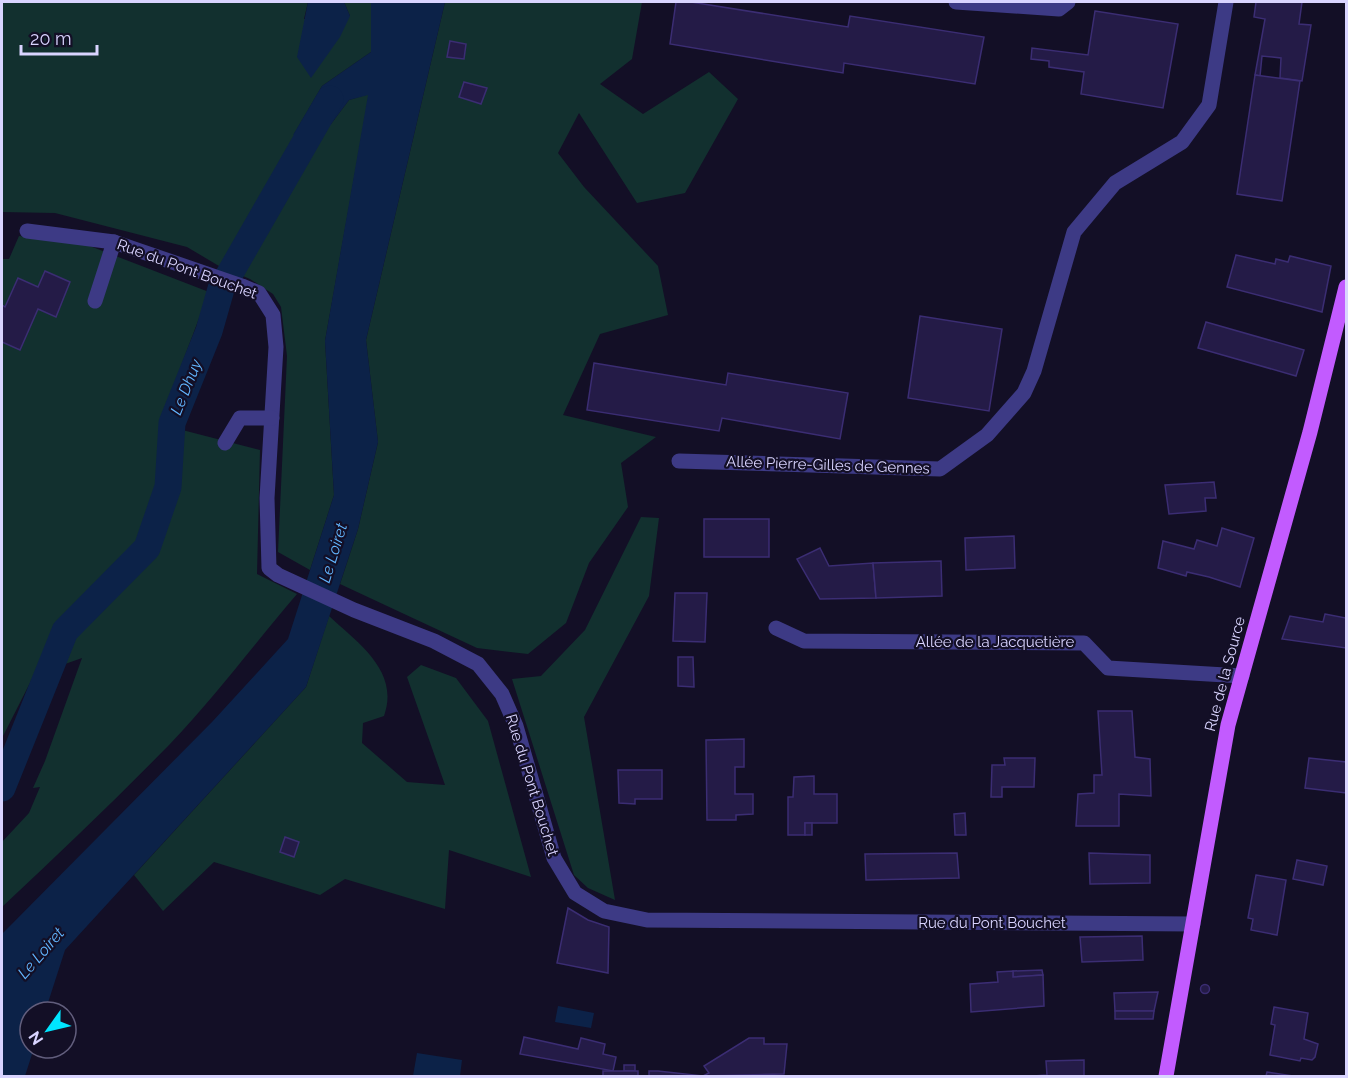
<svg xmlns="http://www.w3.org/2000/svg" width="1348" height="1078" font-family="Raleway,sans-serif">
	<rect width="100%" height="100%" fill="#130f26"/>
	<!-- green -->
	<g fill="#12302f">
		<polygon points="2,2 308,2 304,19 350,16 344,2 371,2 371,52 322,86 294,134 331,124 349,100 369,94 325,341 334,495 310,570 278,552 287,356 281,307 273,294 250,279 219,266 187,247 55,213 2,212"/>
		<polygon points="445,2 642,2 632,59 600,84 643,114 709,72 738,99 685,193 637,203 579,113 558,153 584,187 658,266 668,315 600,334 563,415 656,437 621,463 628,507 589,563 566,623 528,654 477,648 340,584 358,529 378,442 366,340"/>
		<path d="M 19,236 L 82,243 L 209,292 L 159,424 L 260,450 L 257,574 L 297,594 C 255,643 215,697 170,744 C 115,800 59,854 2,907 L 2,842 L 29,813 L 40,787 L 33,788 L 45,761 L 82,658 L 34,675 L 2,738 L 2,259 L 9,259 Z"/>
		<polygon points="641,517 659,518 649,596 584,717 615,900 588,888 574,875 512,679 541,676 585,630"/>
		<path d="M 329,616 C 358,643 400,671 384,716 L 363,723 L 362,743 L 407,782 L 445,785 L 407,677 L 421,665 L 456,678 L 488,721 L 531,877 L 449,850 L 445,909 L 345,879 L 320,895 L 214,862 L 163,911 L 134,875 L 306,687 Z"/>
	</g>
	<!-- water -->
	<g fill="#0c2248">
		<polygon points="308,2 344,2 350,16 340,37 311,78 297,57"/>
		<polygon points="371,2 445,2 366,340 378,442 358,529 306,687 65,950 45,1012 30,1012 30,1048 34,1048 25,1076 2,1076 2,934 212,722 288,639 334,495 325,341 368,95 349,100 331,124 293,135 322,86 371,52"/>
		<polygon points="558,1006 594,1013 591,1028 555,1022"/>
		<polygon points="417,1053 462,1060 460,1076 413,1076"/>
	</g>
	<g fill="none" stroke-linecap="round" stroke-linejoin="round">
		<!-- canal -->
		<polyline stroke="#0c2248" stroke-width="27" points="2,788 65,631 147,548 168,487 172,423 209,331 221,289 330,99"/>
	</g>
	<!-- building -->
	<g fill="#241b47" stroke="#3b2d73" stroke-width="1.5">
		<polygon points="676,2 691,2 848,27 850,16 984,37 975,84 844,63 843,73 670,44"/>
		<polygon points="1256,2 1302,2 1299,24 1311,25 1302,81 1280,78 1281,58 1262,56 1260,76 1255,75 1265,19 1254,17"/>
		<polygon points="1095,11 1178,24 1163,108 1081,94 1084,72 1049,67 1049,61 1031,59 1032,48 1088,55"/>
		<polygon points="450,41 466,44 464,59 447,57"/>
		<polygon points="1255,75 1300,81 1282,201 1237,194"/>
		<polygon points="464,82 487,88 481,104 459,97"/>
		<polygon points="1236,255 1275,264 1276,259 1288,262 1290,256 1331,266 1322,312 1227,287"/>
		<polygon points="45,271 70,282 56,317 38,309 20,350 2,342 2,305 5,307 18,278 38,287"/>
		<polygon points="920,316 1002,329 989,411 908,398"/>
		<polygon points="1206,322 1304,350 1296,376 1198,348"/>
		<polygon points="594,363 726,385 728,373 848,393 840,439 722,418 719,431 587,410"/>
		<polygon points="1214,482 1216,498 1205,498 1206,511 1169,514 1165,485"/>
		<rect x="704" y="519" width="65" height="38"/>
		<polygon points="1222,528 1254,538 1240,587 1209,577 1187,572 1186,576 1158,568 1163,541 1194,549 1197,540 1217,546"/>
		<polygon points="1014,536 1015,568 966,570 965,538"/>
		<polygon points="820,548 829,566 873,563 876,598 820,599 797,559"/>
		<polygon points="941,561 942,596 876,598 873,563"/>
		<polygon points="675,593 707,593 705,642 673,641"/>
		<polygon points="1325,614 1346,618 1346,648 1282,639 1290,616 1323,622"/>
		<polygon points="678,657 693,657 694,687 678,686"/>
		<polygon points="1098,711 1132,711 1135,757 1150,759 1151,796 1119,794 1119,826 1076,826 1078,794 1094,793 1094,775 1102,775"/>
		<polygon points="744,739 744,767 735,767 735,794 753,794 753,814 736,815 736,820 707,820 706,740"/>
		<polygon points="1004,758 1035,758 1034,787 1002,787 1002,797 991,797 992,765 1005,765"/>
		<polygon points="1309,758 1346,762 1346,793 1305,788"/>
		<polygon points="618,770 662,770 662,799 635,799 635,804 619,803"/>
		<polygon points="814,776 814,794 837,794 837,823 805,823 805,835 788,835 788,797 793,797 794,777"/>
		<polygon points="965,813 966,835 955,835 954,814"/>
		<rect x="805" y="823" width="7" height="12"/>
		<polygon points="285,837 299,842 294,857 280,852"/>
		<polygon points="957,853 959,878 866,880 865,854"/>
		<polygon points="1089,853 1150,855 1150,883 1090,884"/>
		<polygon points="1297,860 1327,866 1323,885 1293,879"/>
		<polygon points="1256,875 1286,880 1277,935 1251,930 1253,919 1248,918"/>
		<polygon points="568,908 588,920 609,927 608,973 557,963"/>
		<polygon points="1142,936 1143,960 1082,962 1080,937"/>
		<polygon points="1042,970 1043,975 1013,977 1013,971"/>
		<polygon points="1013,971 1013,977 1043,975 1044,1006 971,1012 970,984 998,982 997,972"/>
		<circle cx="1205" cy="989" r="4.5"/>
		<polygon points="1158,992 1154,1011 1115,1011 1114,993"/>
		<polygon points="1274,1007 1308,1013 1304,1039 1318,1044 1315,1057 1312,1060 1301,1058 1300,1061 1270,1055 1275,1025 1271,1024"/>
		<polygon points="1115,1011 1154,1011 1153,1019 1115,1019"/>
		<polygon points="524,1037 578,1049 581,1038 605,1044 603,1054 616,1057 613,1071 520,1054"/>
		<polygon points="749,1038 764,1038 764,1044 787,1044 784,1074 703,1076 709,1073 704,1066"/>
		<polygon points="1084,1060 1084,1076 1033,1076 1047,1075 1046,1061"/>
		<rect x="624" y="1065" width="11" height="6"/>
		<rect x="603" y="1071" width="35" height="5"/>
		<polygon points="649,1071 658,1071 703,1076 649,1076"/>
		<polygon points="1267,1072 1293,1076 1266,1076"/>
	</g>
	<g fill="none" stroke-linecap="round" stroke-linejoin="round">
		<!-- minor -->
		<g stroke="#3d3a85" stroke-width="15">
			<polyline points="956,2 1059,9 1068,2"/>
			<polyline points="27,231 114,242 242,286 259,293 273,315 276,347 267,498 269,568 278,575 354,610 434,641 478,664 502,694 516,726 554,858 575,893 604,911 647,920 1193,924"/>
			<polyline points="95,301 114,242"/>
			<polyline points="225,443 240,418 272,418"/>
			<polyline points="679,461 940,469 987,435 1024,393 1034,371 1074,232 1115,183 1182,142 1209,105 1226,2"/>
			<polyline points="776,628 804,641 1084,643 1108,668 1242,676"/>
		</g>
		<!-- major -->
		<polyline stroke="#c25bff" stroke-width="15" points="1166,1076 1228,725 1310,432 1346,287"/>
	</g>
	<g text-anchor="middle" dominant-baseline="central" stroke-width="4.5" stroke-linejoin="round" paint-order="stroke">
		<!-- street labels -->
		<g font-size="15" fill="#d9d4ff" stroke="#130f26">
			<text transform="translate(187 269) rotate(20)">Rue du Pont Bouchet</text>
			<text transform="translate(828 465) rotate(2)">Allée Pierre-Gilles de Gennes</text>
			<text x="995" y="642">Allée de la Jacquetière</text>
			<text transform="translate(1225 674) rotate(-75)">Rue de la Source</text>
			<text transform="translate(532 785) rotate(73)">Rue du Pont Bouchet</text>
			<text x="992" y="923">Rue du Pont Bouchet</text>
		</g>
		<!-- water labels -->
		<g font-size="16" font-style="italic" fill="#62b6ff" stroke="#130f26">
			<text transform="translate(186 387) rotate(-68)">Le Dhuy</text>
			<text transform="translate(333 553) rotate(-73)">Le Loiret</text>
			<text transform="translate(41 953) rotate(-49)">Le Loiret</text>
		</g>
	</g>
	<!-- border -->
	<rect width="1348" height="1078" fill="none" stroke="#d9d4ff" stroke-width="6"/>
	<!-- north arrow -->
	<g transform="translate(48 1030) rotate(236)"><circle r="28" fill="#130f26" stroke="#625e7d" stroke-width="1.5"/>
	<path d="M0-4.5L10 22L0 15L-10 22Z" fill="#00e5ff"/>
	<text y="-9" font-size="16" font-weight="bold" text-anchor="middle" fill="#d9d4ff">N</text>
	</g>
	<!-- scale -->
	<path d="M21 45v9h76v-9" fill="none" stroke="#d9d4ff" stroke-width="3"/>
	<text x="30" y="45" font-size="18" fill="#d9d4ff" stroke="#130f26" stroke-width="4.5" paint-order="stroke">20 m</text>
</svg>
